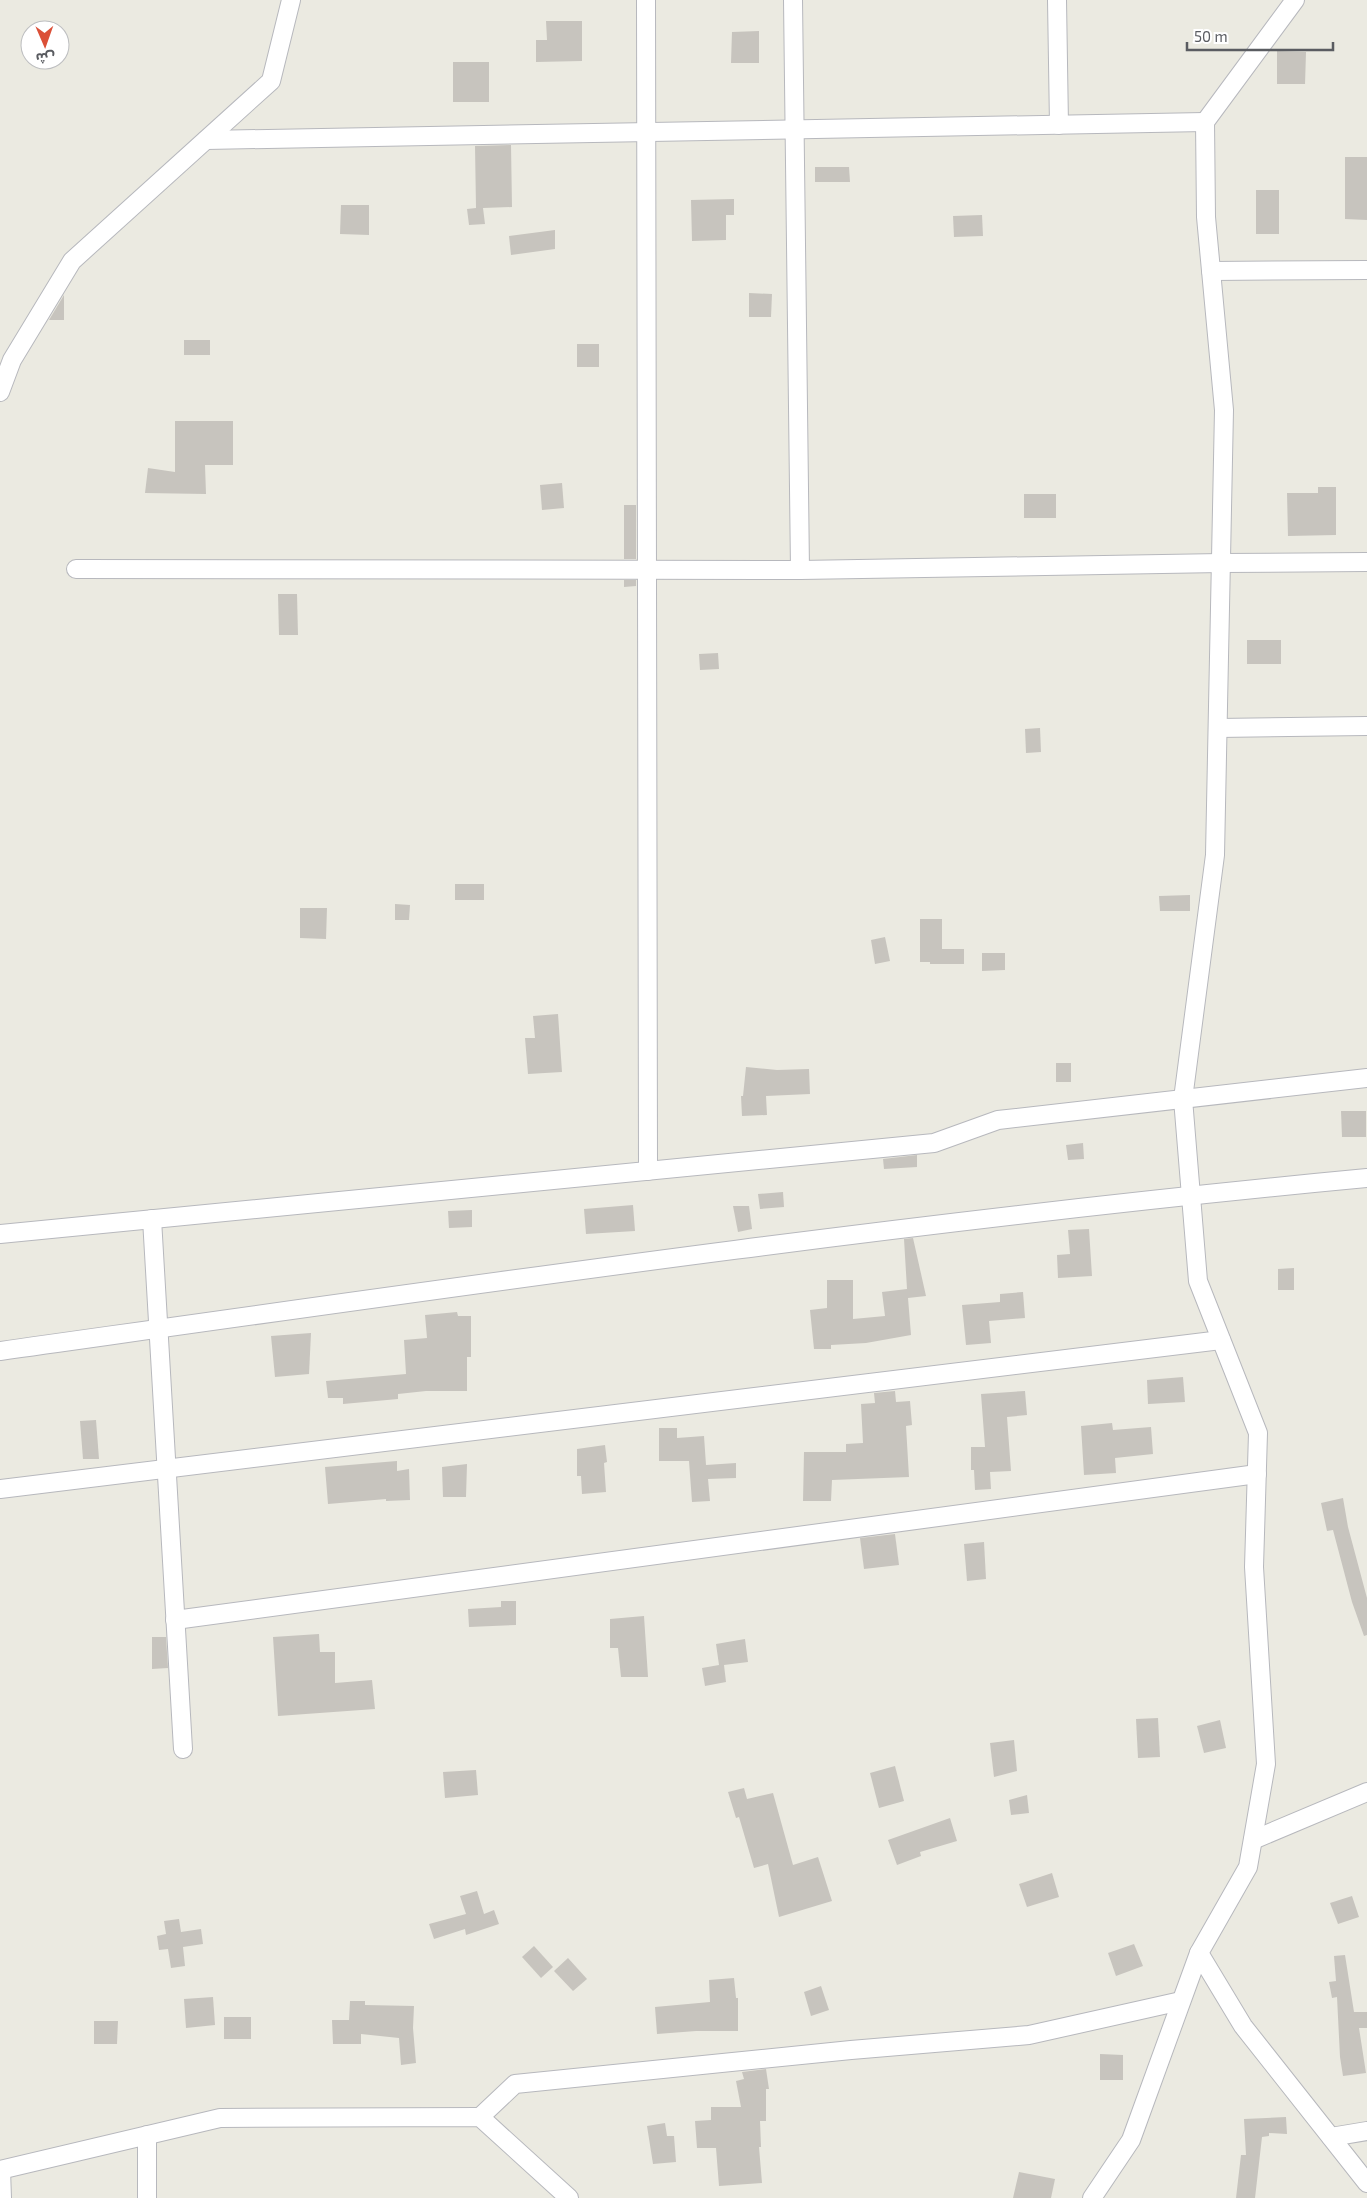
<svg xmlns="http://www.w3.org/2000/svg" width="1367" height="2198" font-family="'Exo 2','Noto Sans Arabic',sans-serif">
	<rect width="100%" height="100%" fill="#ebeae1"/>
	<!-- building -->
	<g fill="#c7c4be">
		<polygon points="546,21 582,21 582,61 536,62 536,40 547,40"/>
		<polygon points="759,31 759,63 731,63 732,32"/>
		<polygon points="1277,51 1306,52 1305,84 1277,84"/>
		<rect x="453" y="62" width="36" height="40"/>
		<polygon points="511,145 512,207 483,208 485,224 469,225 467,209 476,208 475,146"/>
		<polygon points="1345,157 1367,157 1367,220 1345,219"/>
		<polygon points="815,167 849,167 850,182 815,182"/>
		<rect x="1256" y="190" width="23" height="44"/>
		<polygon points="734,199 734,215 726,215 726,240 692,241 691,200"/>
		<polygon points="341,205 369,205 369,235 340,234"/>
		<polygon points="982,215 983,236 954,237 953,216"/>
		<polygon points="555,230 555,249 511,255 509,236"/>
		<polygon points="749,293 772,294 771,317 749,317"/>
		<polygon points="64,295 64,320 49,320"/>
		<rect x="184" y="340" width="26" height="15"/>
		<rect x="577" y="344" width="22" height="23"/>
		<polygon points="175,421 233,421 233,465 205,465 206,494 145,493 148,468 175,472"/>
		<polygon points="562,483 564,508 542,510 540,485"/>
		<polygon points="1318,487 1336,487 1336,535 1288,536 1287,493 1318,493"/>
		<rect x="1024" y="494" width="32" height="24"/>
		<rect x="624" y="505" width="12" height="54"/>
		<polygon points="624,580 636,580 636,586 624,587"/>
		<polygon points="278,594 297,594 298,635 279,635"/>
		<rect x="1247" y="640" width="34" height="24"/>
		<polygon points="718,653 719,669 700,670 699,654"/>
		<polygon points="1040,728 1041,752 1026,753 1025,729"/>
		<rect x="455" y="884" width="29" height="16"/>
		<polygon points="1190,895 1190,911 1160,911 1159,896"/>
		<polygon points="395,904 410,905 409,920 395,920"/>
		<polygon points="300,908 327,908 326,939 300,938"/>
		<polygon points="920,919 942,919 942,949 964,949 964,964 930,964 930,962 920,962"/>
		<polygon points="885,937 890,961 875,964 871,940"/>
		<polygon points="982,953 1005,953 1005,970 982,971"/>
		<polygon points="558,1014 562,1072 528,1074 525,1038 535,1038 533,1016"/>
		<rect x="1056" y="1063" width="15" height="19"/>
		<polygon points="746,1067 777,1070 809,1069 810,1094 766,1096 767,1115 742,1116 741,1096 743,1096"/>
		<polygon points="1341,1111 1366,1111 1366,1137 1342,1137"/>
		<polygon points="1083,1143 1084,1159 1068,1160 1066,1145"/>
		<polygon points="917,1155 917,1167 884,1169 883,1159"/>
		<polygon points="783,1192 784,1207 760,1209 758,1194"/>
		<polygon points="633,1205 635,1231 586,1234 584,1209"/>
		<polygon points="733,1206 749,1206 752,1229 738,1232"/>
		<polygon points="472,1210 472,1227 449,1228 448,1211"/>
		<polygon points="1089,1229 1092,1276 1058,1278 1057,1255 1070,1254 1068,1230"/>
		<polygon points="913,1238 926,1296 908,1298 911,1335 866,1343 831,1345 831,1349 814,1349 810,1310 827,1308 827,1280 853,1280 853,1319 885,1316 882,1292 907,1289 904,1239"/>
		<polygon points="1294,1268 1294,1290 1278,1290 1278,1269"/>
		<polygon points="1023,1292 1025,1318 989,1321 991,1343 966,1345 962,1305 1000,1302 1000,1294"/>
		<polygon points="457,1312 458,1316 471,1316 471,1357 467,1357 467,1391 426,1391 398,1394 398,1399 343,1404 343,1398 328,1398 326,1381 406,1374 404,1340 427,1338 425,1315"/>
		<polygon points="311,1333 309,1374 275,1377 271,1336"/>
		<polygon points="1183,1377 1185,1402 1148,1404 1147,1380"/>
		<polygon points="895,1391 896,1402 910,1401 912,1425 906,1426 909,1477 832,1480 831,1501 803,1501 804,1452 846,1452 846,1444 863,1443 861,1404 875,1403 874,1393"/>
		<polygon points="1025,1391 1027,1415 1007,1417 1011,1471 990,1472 991,1489 975,1490 974,1470 971,1470 971,1447 985,1447 981,1394"/>
		<polygon points="96,1420 99,1459 83,1459 80,1421"/>
		<polygon points="1112,1423 1113,1430 1151,1427 1153,1454 1115,1458 1116,1473 1084,1475 1081,1426"/>
		<polygon points="659,1428 677,1428 677,1438 704,1436 706,1465 736,1463 736,1478 708,1479 710,1501 692,1502 689,1461 659,1461"/>
		<polygon points="605,1445 607,1462 604,1463 606,1492 582,1494 581,1476 577,1476 577,1449"/>
		<polygon points="397,1461 397,1471 409,1469 410,1500 386,1501 386,1499 328,1504 325,1467"/>
		<polygon points="467,1464 466,1497 443,1497 442,1467"/>
		<polygon points="1343,1498 1348,1527 1367,1598 1367,1635 1364,1636 1352,1602 1333,1530 1327,1531 1321,1503"/>
		<polygon points="895,1534 899,1565 864,1569 860,1538"/>
		<polygon points="984,1542 986,1579 967,1581 964,1544"/>
		<polygon points="501,1601 516,1601 516,1625 469,1627 468,1609 501,1607"/>
		<polygon points="644,1616 648,1677 621,1677 618,1648 610,1648 610,1619"/>
		<polygon points="319,1634 320,1652 335,1652 335,1683 372,1680 375,1709 278,1716 273,1637"/>
		<polygon points="152,1637 166,1637 168,1668 152,1669"/>
		<polygon points="745,1639 748,1662 724,1665 726,1682 705,1686 702,1668 719,1665 716,1644"/>
		<polygon points="1158,1718 1160,1757 1138,1758 1136,1719"/>
		<polygon points="1220,1720 1226,1748 1204,1753 1197,1726"/>
		<polygon points="1014,1740 1017,1771 994,1777 990,1743"/>
		<polygon points="895,1766 904,1801 879,1808 870,1773"/>
		<polygon points="476,1770 478,1795 445,1798 443,1772"/>
		<polygon points="744,1788 747,1799 773,1793 793,1865 818,1857 832,1901 779,1917 768,1864 754,1868 739,1817 736,1818 728,1792"/>
		<polygon points="1027,1795 1029,1813 1011,1815 1009,1800"/>
		<polygon points="950,1818 957,1841 920,1852 921,1856 897,1865 888,1840"/>
		<polygon points="1052,1873 1059,1897 1027,1907 1019,1884"/>
		<polygon points="477,1891 484,1914 494,1910 499,1924 466,1935 465,1929 434,1939 429,1924 466,1914 460,1896"/>
		<polygon points="1352,1896 1359,1917 1338,1924 1330,1903"/>
		<polygon points="179,1919 181,1932 201,1929 203,1944 183,1947 185,1966 171,1968 168,1949 159,1950 157,1936 166,1934 164,1921"/>
		<polygon points="1134,1944 1143,1966 1116,1976 1108,1953"/>
		<polygon points="534,1946 553,1967 541,1978 522,1957"/>
		<polygon points="1345,1955 1354,2012 1367,2012 1367,2028 1359,2028 1366,2073 1343,2076 1340,2057 1337,1997 1332,1998 1329,1982 1336,1981 1334,1956"/>
		<polygon points="568,1958 587,1979 573,1991 554,1971"/>
		<polygon points="734,1978 736,1998 738,1998 738,2031 696,2031 657,2034 655,2007 710,2002 709,1980"/>
		<polygon points="821,1986 829,2010 811,2016 804,1992"/>
		<polygon points="213,1997 215,2025 186,2028 184,1999"/>
		<polygon points="350,2001 365,2001 365,2005 414,2006 413,2028 416,2063 401,2065 399,2038 361,2034 361,2044 333,2044 332,2020 349,2020"/>
		<rect x="224" y="2017" width="27" height="22"/>
		<polygon points="94,2021 118,2021 117,2044 94,2044"/>
		<polygon points="1100,2054 1123,2055 1123,2080 1100,2080"/>
		<polygon points="766,2069 769,2089 766,2089 766,2121 760,2121 761,2147 759,2147 762,2183 719,2186 716,2148 697,2148 695,2121 711,2120 711,2107 741,2107 736,2081 744,2079 742,2072"/>
		<polygon points="1286,2117 1287,2134 1269,2133 1269,2136 1262,2137 1255,2198 1236,2198 1241,2155 1246,2155 1244,2119"/>
		<polygon points="665,2123 667,2136 674,2136 676,2162 653,2164 647,2126"/>
		<polygon points="1019,2172 1055,2179 1051,2198 1013,2198"/>
	</g>
	<g fill="none" stroke-linecap="round" stroke-linejoin="round">
		<defs>
			<g id="street">
				<polyline points="646,0 648,1171"/>
				<polyline points="793,0 800,570"/>
				<polyline points="1057,0 1059,125"/>
				<polyline points="1295,0 1205,122 1206,217 1224,410 1215,855 1183,1099 1198,1281 1258,1433 1254,1567 1266,1764 1248,1867 1199,1953 1243,2026 1367,2183"/>
				<polyline points="206,140 1205,122"/>
				<polyline points="1211,271 1367,270"/>
				<polyline points="0,392 12,360 72,261 271,81 291,0"/>
				<polyline points="76,569 800,570 1221,563 1367,562"/>
				<polyline points="1218,728 1367,726"/>
				<polyline points="152,1219 183,1749"/>
				<polyline points="0,1234 934,1143 998,1120 1367,1078"/>
				<path d="M 0,1351 C 455,1287 910,1221 1367,1178"/>
				<polyline points="0,1489 1221,1340"/>
				<polyline points="175,1620 1257,1474"/>
				<polyline points="1253,1840 1367,1792"/>
				<polyline points="480,2117 515,2084 851,2050 1029,2035 1181,2001"/>
				<polyline points="147,2135 147,2198"/>
				<polyline points="1331,2137 1367,2131"/>
				<polyline points="0,2170 220,2118 480,2117 569,2198"/>
				<polyline points="1,2170 2,2198"/>
				<polyline points="1092,2198 1131,2140 1199,1953"/>
			</g>
		</defs>
		<!-- street casing -->
		<use href="#street" stroke="#b7b8bd" stroke-width="20"/>
		<!-- street -->
		<use href="#street" stroke="#fff" stroke-width="18"/>
	</g>
	<!-- north arrow -->
	<g transform="translate(45 45) rotate(178)"><circle r="24" fill="#ffffff" stroke="#bdbec0"/>
	<path d="M0-4L9 19L0 12L-9 19Z" fill="#db5038"/>
	<text y="-8" font-size="14" font-weight="bold" text-anchor="middle" fill="#5a5c61">ش</text>
	</g>
	<!-- scale -->
	<path d="M1187 42v8h146v-8" fill="none" stroke="#5a5c61" stroke-width="2.5"/>
	<text x="1194" y="42" font-size="15" fill="#5a5c61" stroke="#ffffff" stroke-width="4" paint-order="stroke">50 m</text>
</svg>
